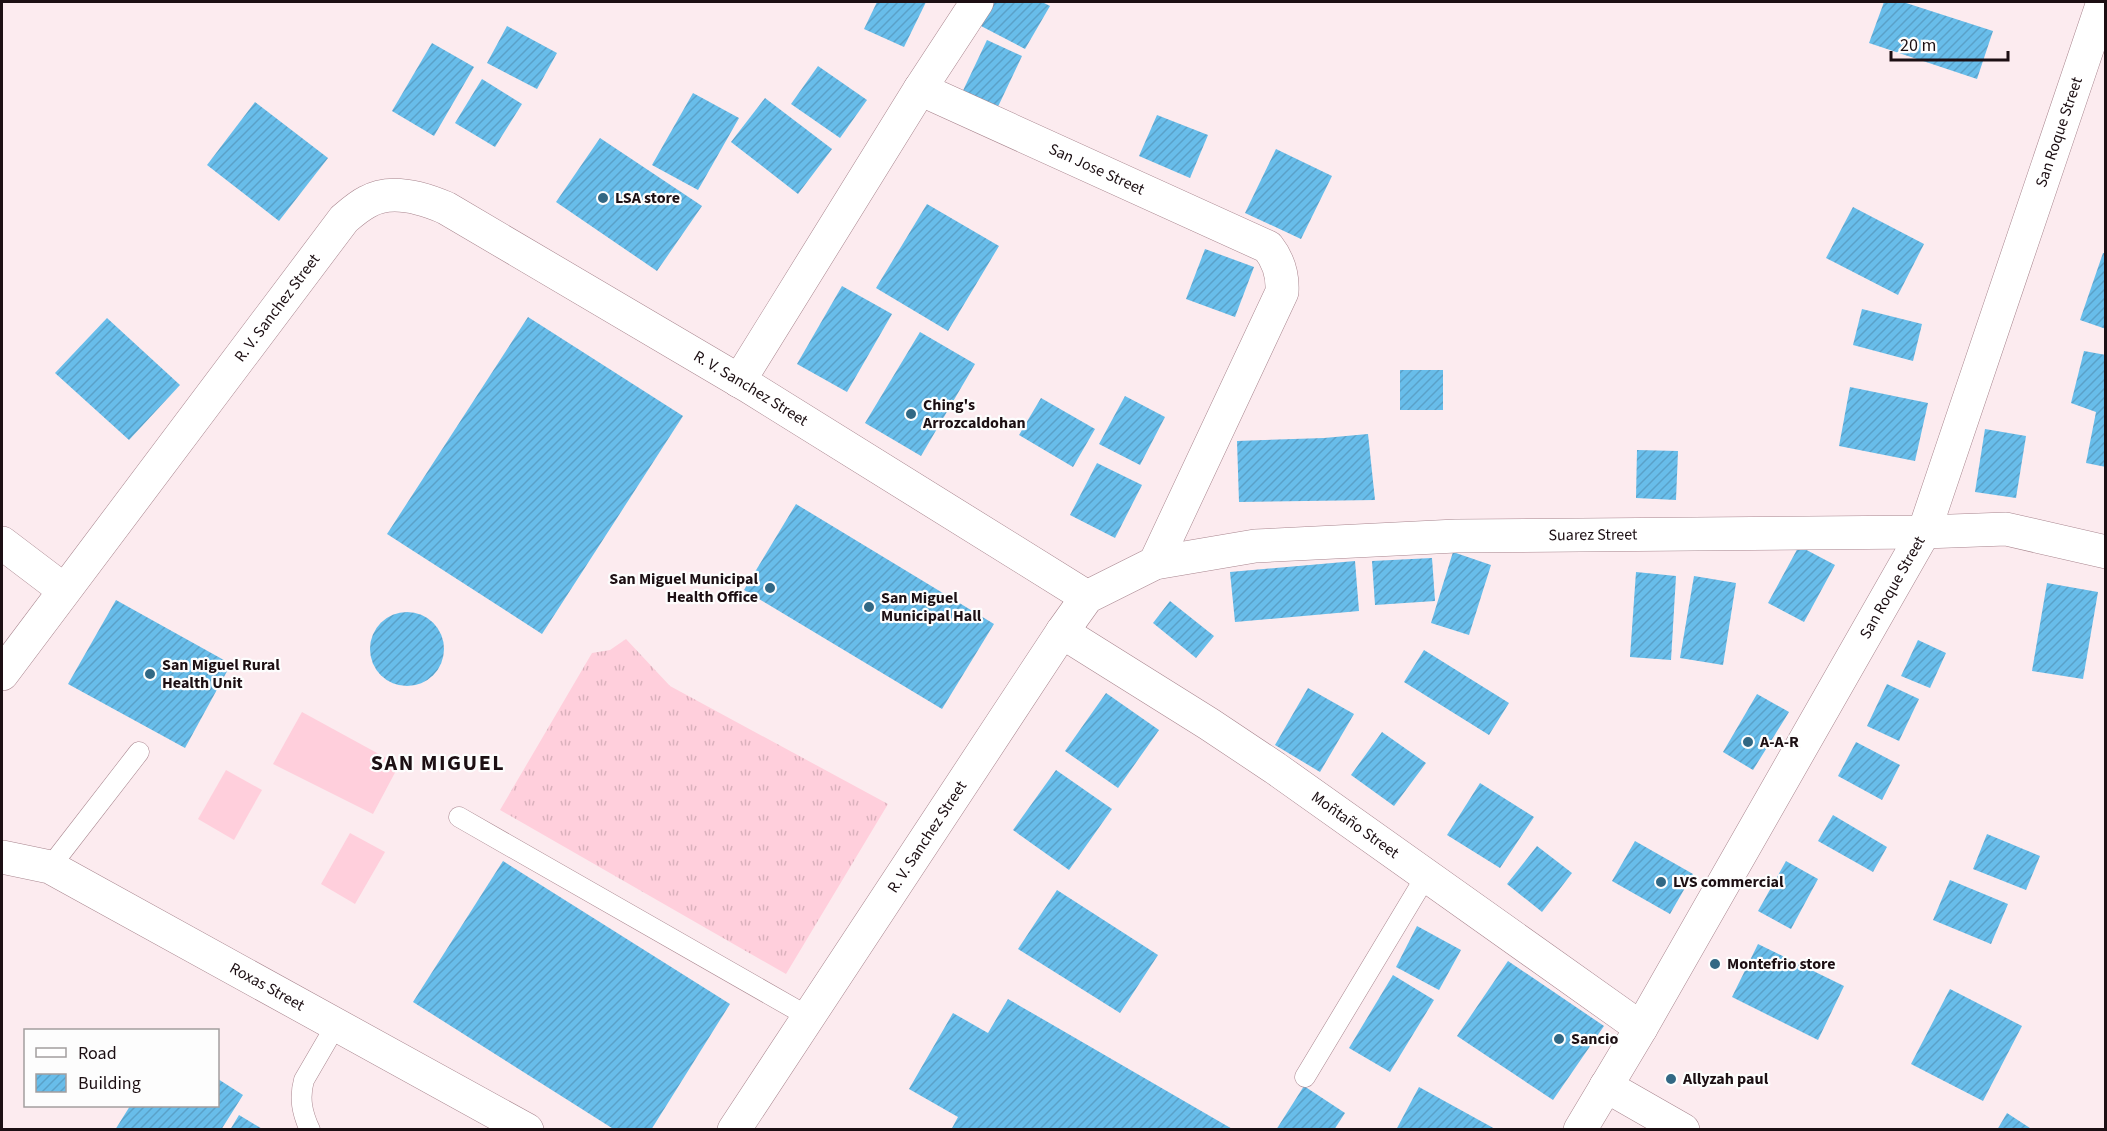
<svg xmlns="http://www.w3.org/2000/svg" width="2107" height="1131" font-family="'Source Sans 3',sans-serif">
	<defs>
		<pattern id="grass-tufts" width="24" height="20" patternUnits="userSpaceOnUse" patternTransform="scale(1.5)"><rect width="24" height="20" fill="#ffcfdc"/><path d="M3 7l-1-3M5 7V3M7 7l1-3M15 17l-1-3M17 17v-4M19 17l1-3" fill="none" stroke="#dab1bc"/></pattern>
		<pattern id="building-hatch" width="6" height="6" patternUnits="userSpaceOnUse" patternTransform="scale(1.5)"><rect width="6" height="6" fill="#68bdea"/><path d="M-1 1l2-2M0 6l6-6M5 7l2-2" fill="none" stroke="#5aa1c8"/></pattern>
	</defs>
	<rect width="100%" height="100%" fill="#fcebef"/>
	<!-- grass -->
	<polygon fill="url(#grass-tufts)" points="626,639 670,686 888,804 786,974 500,810 592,653 610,650"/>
	<!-- garden -->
	<g fill="#ffcfdc">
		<polygon points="302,712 399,765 373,814 273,764"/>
		<polygon points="226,770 262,790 234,840 198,819"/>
		<polygon points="350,833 385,852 355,904 321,884"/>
	</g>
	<!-- building -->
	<g fill="url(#building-hatch)">
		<polygon points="877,2 926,2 904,47 864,29"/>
		<polygon points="994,2 1042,2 1050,6 1025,49 981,26"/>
		<polygon points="1884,2 1903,2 1993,31 1977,79 1869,43"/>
		<polygon points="507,26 557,53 537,89 487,63"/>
		<polygon points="987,40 1022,56 994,115 959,99"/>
		<polygon points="432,43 474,67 434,136 392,111"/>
		<polygon points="818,66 867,100 840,138 791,104"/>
		<polygon points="482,79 522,104 495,147 455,123"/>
		<polygon points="693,93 739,118 698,190 652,165"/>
		<polygon points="765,98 832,149 798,194 731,142"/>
		<polygon points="255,102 328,158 279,221 207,165"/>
		<polygon points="1157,115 1208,135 1190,178 1139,156"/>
		<polygon points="600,138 702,206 657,271 556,202"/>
		<polygon points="1276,149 1332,176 1301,239 1245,213"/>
		<polygon points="927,204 999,246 948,331 876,288"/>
		<polygon points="1853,207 1924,244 1898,295 1826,258"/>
		<polygon points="1205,249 1254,267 1235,317 1186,299"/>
		<polygon points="2103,253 2106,253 2106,329 2080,320"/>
		<polygon points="842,286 892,314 847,392 797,364"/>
		<polygon points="1862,309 1922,324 1913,361 1853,345"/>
		<polygon points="528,317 683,416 542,634 387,534"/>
		<polygon points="107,318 180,385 129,440 55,373"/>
		<polygon points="920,332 975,364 921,456 865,423"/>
		<polygon points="2084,351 2106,355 2106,467 2086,463 2096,412 2071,403"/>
		<rect x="1400" y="370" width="43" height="40"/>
		<polygon points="1850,387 1928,403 1915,461 1839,446"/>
		<polygon points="1125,396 1165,417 1140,465 1099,444"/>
		<polygon points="1041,398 1095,429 1073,467 1019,435"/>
		<polygon points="1985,429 2026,436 2016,498 1975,492"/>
		<polygon points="1368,434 1375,500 1239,502 1237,441 1324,438"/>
		<polygon points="1637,450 1678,451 1676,500 1636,498"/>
		<polygon points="1097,463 1142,485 1115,538 1070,515"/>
		<polygon points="796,504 994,624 942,709 744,590"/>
		<polygon points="1799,546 1835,565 1804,622 1768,603"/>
		<polygon points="1453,552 1491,565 1469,635 1431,623"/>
		<polygon points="1432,558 1435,601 1375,605 1372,561"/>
		<polygon points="1355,561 1359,611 1235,622 1230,572"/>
		<polygon points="1636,572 1676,576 1671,660 1630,657"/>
		<polygon points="1694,576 1736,583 1723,665 1680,658"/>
		<polygon points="2047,583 2098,592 2083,679 2032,671"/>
		<polygon points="116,600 231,664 185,748 68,684"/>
		<polygon points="1170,601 1214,636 1196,658 1153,623"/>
		<circle cx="407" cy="649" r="37"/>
		<polygon points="1918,640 1946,653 1930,688 1901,676"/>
		<polygon points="1424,650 1509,703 1489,735 1404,682"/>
		<polygon points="1887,684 1919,699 1899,741 1867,726"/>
		<polygon points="1308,688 1354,714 1320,772 1275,745"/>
		<polygon points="1106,693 1159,730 1118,788 1065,751"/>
		<polygon points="1757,694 1789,712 1753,770 1723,752"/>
		<polygon points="1382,732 1426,763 1394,806 1351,775"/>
		<polygon points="1856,742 1900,765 1882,800 1838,776"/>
		<polygon points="1056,770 1112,809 1069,870 1013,830"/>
		<polygon points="1480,783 1534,817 1500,868 1447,835"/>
		<polygon points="1833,815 1887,847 1873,872 1818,841"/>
		<polygon points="1987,834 2040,856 2026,890 1973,869"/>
		<polygon points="1635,841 1693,874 1670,914 1612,881"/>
		<polygon points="1537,846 1572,873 1542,912 1507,884"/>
		<polygon points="503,861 730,1004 651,1130 615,1130 413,1002"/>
		<polygon points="1786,861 1818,879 1791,929 1758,911"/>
		<polygon points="1950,880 2008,904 1991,944 1933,920"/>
		<polygon points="1057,890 1158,955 1120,1013 1018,949"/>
		<polygon points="1417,926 1461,950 1439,990 1396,967"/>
		<polygon points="1758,944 1844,986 1818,1040 1732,997"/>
		<polygon points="1508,961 1604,1026 1553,1100 1457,1036"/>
		<polygon points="1393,975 1434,1000 1390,1072 1349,1048"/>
		<polygon points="1950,989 2022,1026 1983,1101 1911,1064"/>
		<polygon points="1008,999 1234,1130 951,1130 958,1117 909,1089 953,1013 988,1033"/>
		<polygon points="218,1079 243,1095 221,1130 115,1130 130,1106 218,1106"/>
		<polygon points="1304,1086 1345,1113 1334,1130 1276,1130"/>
		<polygon points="1419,1087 1497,1130 1396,1130"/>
		<polygon points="2007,1113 2033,1130 1997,1130"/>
		<polygon points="239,1115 264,1130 230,1130"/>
	</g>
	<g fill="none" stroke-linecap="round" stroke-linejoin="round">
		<defs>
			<g id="lane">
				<polyline points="459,817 809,1017"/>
				<polyline points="50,867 139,752"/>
				<polyline points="1305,1077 1426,876"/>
				<path d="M 310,1130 C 302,1113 299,1098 304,1080 L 336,1025"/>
			</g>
			<g id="street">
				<path id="s1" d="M 920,89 L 1268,247 C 1279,261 1283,275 1282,292 L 1155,563"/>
				<polyline points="739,381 920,89 977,2"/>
				<polyline points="2,543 64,590"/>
			</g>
			<g id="secondary">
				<path id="s2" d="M 1062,632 L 1209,724 L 1275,768 L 1641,1028"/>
				<path id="s3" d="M 2,674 L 344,219 C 351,213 359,206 367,202 C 391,188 423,198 446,208 L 748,386 L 1087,597"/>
				<path id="s4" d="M 2,857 L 50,867 L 527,1130"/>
				<polyline points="1606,1086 1683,1130"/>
				<path id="s5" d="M 734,1130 L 1062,632 L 1087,597 L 1155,563 L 1255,546 L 1456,536 L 1924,532 L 2006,529 L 2106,552"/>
				<path id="s6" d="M 1580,1130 L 1641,1028 L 1924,532 L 2103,2"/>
			</g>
		</defs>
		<!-- lane casing -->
		<use href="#lane" stroke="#a8858e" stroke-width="21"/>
		<!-- street casing -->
		<use href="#street" stroke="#a8858e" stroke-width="34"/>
		<!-- secondary casing -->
		<use href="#secondary" stroke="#a8858e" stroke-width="34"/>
		<!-- lane -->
		<use href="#lane" stroke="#fff" stroke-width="20"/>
		<!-- street -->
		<use href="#street" stroke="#fff" stroke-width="33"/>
		<!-- secondary -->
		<use href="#secondary" stroke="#fff" stroke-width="33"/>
	</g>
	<!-- markers -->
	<g fill="#326884" stroke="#fdfdfd" stroke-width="2">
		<circle cx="603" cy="198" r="6"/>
		<circle cx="911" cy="414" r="6"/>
		<circle cx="770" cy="588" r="6"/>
		<circle cx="869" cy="607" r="6"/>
		<circle cx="150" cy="674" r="6"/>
		<circle cx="1748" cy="742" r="6"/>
		<circle cx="1661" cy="882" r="6"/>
		<circle cx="1715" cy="964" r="6"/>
		<circle cx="1559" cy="1039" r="6"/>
		<circle cx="1671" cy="1079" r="6"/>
	</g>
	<g text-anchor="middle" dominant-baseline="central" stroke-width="4.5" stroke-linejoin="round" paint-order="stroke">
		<!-- street labels -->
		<g font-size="16" fill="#1c0f13" stroke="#fdfdfd">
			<text stroke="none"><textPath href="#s6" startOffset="1112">San Roque Street</textPath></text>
			<text stroke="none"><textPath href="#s1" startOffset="194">San Jose Street</textPath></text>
			<text stroke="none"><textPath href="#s3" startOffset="458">R. V. Sanchez Street</textPath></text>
			<text stroke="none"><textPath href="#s3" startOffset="1034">R. V. Sanchez Street</textPath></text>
			<text stroke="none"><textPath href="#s5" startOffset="1155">Suarez Street</textPath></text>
			<text stroke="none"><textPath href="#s6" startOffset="626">San Roque Street</textPath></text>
			<text stroke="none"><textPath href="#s2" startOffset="351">Moñtaño Street</textPath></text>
			<text stroke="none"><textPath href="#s5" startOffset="351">R. V. Sanchez Street</textPath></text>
			<text stroke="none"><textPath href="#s4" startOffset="297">Roxas Street</textPath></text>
		</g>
		<!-- poi labels -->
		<g font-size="16" font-weight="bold" fill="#1c0f13" stroke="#fdfdfd" text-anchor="start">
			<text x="615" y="198">LSA store</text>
			<text x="923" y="405">Ching's<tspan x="923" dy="18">Arrozcaldohan</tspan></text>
			<text x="758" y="579" text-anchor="end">San Miguel Municipal<tspan x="758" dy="18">Health Office</tspan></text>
			<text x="881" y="598">San Miguel<tspan x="881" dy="18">Municipal Hall</tspan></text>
			<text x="162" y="665">San Miguel Rural<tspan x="162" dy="18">Health Unit</tspan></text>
			<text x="1760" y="742">A-A-R</text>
			<text x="1673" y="882">LVS commercial</text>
			<text x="1727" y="964">Montefrio store</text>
			<text x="1571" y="1039">Sancio</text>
			<text x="1683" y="1079">Allyzah paul</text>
		</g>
		<!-- district labels -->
		<g font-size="22" font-weight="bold" letter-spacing="1.5" fill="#1c0f13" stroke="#fdfdfd">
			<text x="438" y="763">SAN MIGUEL</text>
		</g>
	</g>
	<!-- border -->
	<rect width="2107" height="1131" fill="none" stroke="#1c0f13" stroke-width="6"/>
	<!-- legend -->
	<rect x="24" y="1029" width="195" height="78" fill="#fdfdfd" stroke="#a39e9f" stroke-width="1.5"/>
	<rect x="36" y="1048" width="30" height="9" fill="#ffffff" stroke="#a39e9f" stroke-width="1.5"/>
	<text x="78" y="1059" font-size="18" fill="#1c0f13">Road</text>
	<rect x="36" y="1074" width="30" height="18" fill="url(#building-hatch)" stroke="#a39e9f" stroke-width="1.5"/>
	<text x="78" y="1089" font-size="18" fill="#1c0f13">Building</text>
	<!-- scale -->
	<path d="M1891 51v9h117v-9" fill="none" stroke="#1c0f13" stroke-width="3"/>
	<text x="1900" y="51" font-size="18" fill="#1c0f13" stroke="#fdfdfd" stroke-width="4.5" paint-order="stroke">20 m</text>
</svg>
